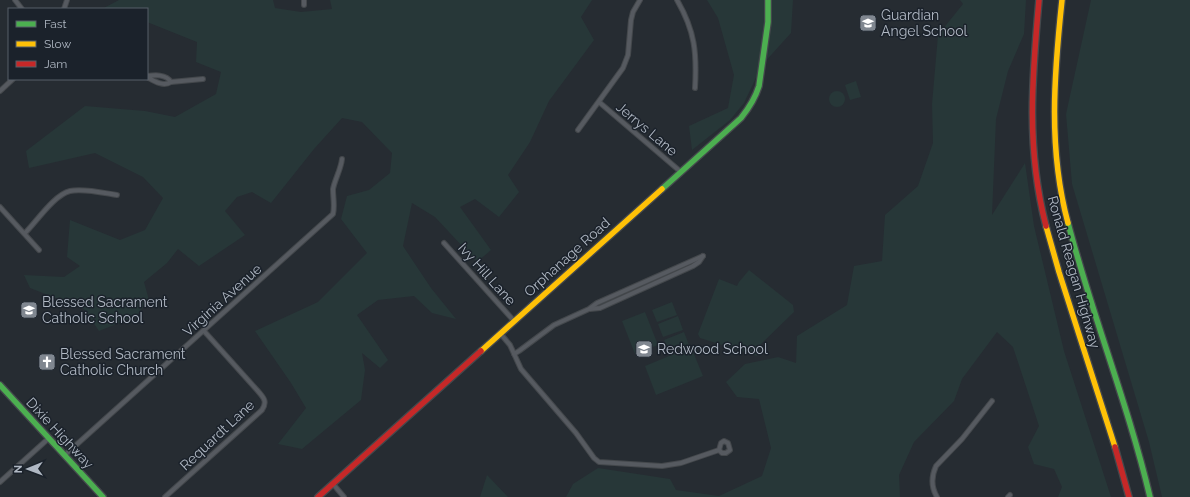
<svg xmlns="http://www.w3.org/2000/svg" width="1190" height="497" font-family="Raleway,sans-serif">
	<rect width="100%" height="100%" fill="#262c32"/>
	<!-- green -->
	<g fill="#273738">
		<polygon points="119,0 273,0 275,8 301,12 332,9 330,0 592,0 581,17 594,40 549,101 530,142 508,175 519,192 499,217 475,199 460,207 491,250 477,262 435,217 412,203 403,246 431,288 456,319 432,313 414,296 378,300 357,315 388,360 380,368 362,353 365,370 361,400 302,449 278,444 306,408 291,383 255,331 318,302 367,253 341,219 347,196 369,190 390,173 392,153 362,122 342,118 314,149 271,203 252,192 237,197 225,211 245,235 199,266 178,249 167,263 144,282 149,300 136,316 99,331 84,309 30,288 24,275 64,277 80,266 67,257 70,220 120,240 145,230 163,198 143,177 95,153 29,168 26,151 85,106 145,111 175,117 216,94 221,72 196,62 197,42 147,22 147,9 102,9"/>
		<polygon points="707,0 793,0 791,33 762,65 744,103 730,120 692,150 689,126 728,108 734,75 718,18"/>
		<polygon points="960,0 1026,0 1024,34 1008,71 996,119 992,215 1025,163 1034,226 1064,351 1111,497 1058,497 1062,487 1054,469 1034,464 1028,447 1039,426 1013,347 997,332 962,379 954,401 914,442 899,475 900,497 566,497 573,484 598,468 670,479 676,490 719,496 762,476 771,448 759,399 737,397 726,382 745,364 778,357 796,363 797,336 847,305 854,266 882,261 885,215 918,186 933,143 932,104 938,35 963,4"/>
		<polygon points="1091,0 1190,0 1190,497 1162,497 1149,442 1072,184 1066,114"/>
		<polygon points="856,81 861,97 850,100 845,85"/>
		<circle cx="837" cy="99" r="8"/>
		<polygon points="749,270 793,305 794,312 760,345 757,356 700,338 698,334 719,279 737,286 739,282"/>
		<polygon points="672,302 677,315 657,322 652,310"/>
		<polygon points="645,312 658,345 635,354 622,321"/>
		<polygon points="678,316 683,330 663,337 658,324"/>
		<polygon points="684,332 689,345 669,353 664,340"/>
		<polygon points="691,347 703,376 656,395 645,366"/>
		<polygon points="487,475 508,497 480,497"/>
	</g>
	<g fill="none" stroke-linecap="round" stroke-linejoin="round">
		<defs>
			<g id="street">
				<polyline points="15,0 22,9"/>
				<polyline points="304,0 304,5"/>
				<path d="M 677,0 C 695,31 697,53 695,88"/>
				<polyline points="64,9 67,0"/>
				<path d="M 147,76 C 155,75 166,74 171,82 C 163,87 154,81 147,77"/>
				<polyline points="171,82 203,79"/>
				<polyline points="0,91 13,79"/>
				<polyline points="599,102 681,172"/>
				<polyline points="578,130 623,68 628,55 631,20 633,12 640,0"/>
				<polyline points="0,207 39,250"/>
				<path d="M 25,233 C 37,221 54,195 70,191 C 83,188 104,193 117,195"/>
				<polyline points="444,243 514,321"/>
				<polyline points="590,309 600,308 693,266 699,262 703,256"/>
				<polyline points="500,333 510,345 521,369 576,433 594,458 599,462 662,466 681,463 719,450 722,453 726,453 730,450 728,443 724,441 721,443 719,450"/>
				<polyline points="514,354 519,351 554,325 589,309 597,303 703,256"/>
				<path d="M 65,455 L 333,214 C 335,206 333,198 333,189 C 335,179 341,169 342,159"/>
				<polyline points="0,482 49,438"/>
				<polyline points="333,484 344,497"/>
				<path d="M 165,497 L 262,410 C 268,401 263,397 257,390 L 204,331"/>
				<path d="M 937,497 C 931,487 931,477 936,466 L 962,439 L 992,401"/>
				<polyline points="1008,497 1010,495"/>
			</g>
			<g id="fast">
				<path d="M 662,189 L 741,118 C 749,108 755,99 759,86 L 768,22 L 768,0"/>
				<path d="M 1068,223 C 1092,315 1128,404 1150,497"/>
				<polyline points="0,385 103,497"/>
			</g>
			<g id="slow">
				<path d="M 1062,0 C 1054,75 1048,149 1068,223"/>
				<polyline points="1046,226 1059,272 1115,447"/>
				<polyline points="481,351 662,189"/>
			</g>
			<g id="jam">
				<path d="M 1039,0 C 1032,78 1026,149 1046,226"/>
				<polyline points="1115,447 1129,497"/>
				<polyline points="318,497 481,351"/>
			</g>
		</defs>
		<!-- street casing -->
		<use href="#street" stroke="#44484c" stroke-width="6"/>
		<!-- fast casing -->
		<use href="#fast" stroke="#44484c" stroke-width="8"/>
		<!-- slow casing -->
		<use href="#slow" stroke="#44484c" stroke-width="8"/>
		<!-- jam casing -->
		<use href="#jam" stroke="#44484c" stroke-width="8"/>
		<!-- street -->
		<use href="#street" stroke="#565a60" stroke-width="4"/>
		<!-- fast -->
		<use href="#fast" stroke="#4caf50" stroke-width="5.5"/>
		<!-- slow -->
		<use href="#slow" stroke="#ffc107" stroke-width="5.5"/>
		<!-- jam -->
		<use href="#jam" stroke="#c62828" stroke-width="5.5"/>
	</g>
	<!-- icons -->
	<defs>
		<symbol id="school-square" viewBox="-11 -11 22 22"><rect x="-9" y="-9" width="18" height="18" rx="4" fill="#808790" stroke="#1b222b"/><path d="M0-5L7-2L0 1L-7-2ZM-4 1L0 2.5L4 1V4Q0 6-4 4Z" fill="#fff"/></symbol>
		<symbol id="church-square" viewBox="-11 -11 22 22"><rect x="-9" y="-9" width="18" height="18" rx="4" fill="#808790" stroke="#1b222b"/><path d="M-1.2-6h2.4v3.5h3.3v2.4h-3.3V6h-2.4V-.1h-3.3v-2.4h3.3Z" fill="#fff"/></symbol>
	</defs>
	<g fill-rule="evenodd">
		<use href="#school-square" x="858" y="13" width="20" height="20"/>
		<use href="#school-square" x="19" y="300" width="20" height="20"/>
		<use href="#school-square" x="634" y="339" width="20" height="20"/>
		<use href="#church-square" x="37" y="352" width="20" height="20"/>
	</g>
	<g text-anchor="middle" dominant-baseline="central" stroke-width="3" stroke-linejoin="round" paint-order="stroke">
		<!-- poi labels -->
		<g font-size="14" fill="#b0b8c3" stroke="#1b222b" text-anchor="start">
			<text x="881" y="15">Guardian<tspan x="881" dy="16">Angel School</tspan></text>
			<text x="42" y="302">Blessed Sacrament<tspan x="42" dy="16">Catholic School</tspan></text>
			<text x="657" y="349">Redwood School</text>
			<text x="60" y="354">Blessed Sacrament<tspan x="60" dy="16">Catholic Church</tspan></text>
		</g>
		<!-- street labels -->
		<g font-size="14" fill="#b0b8c3" stroke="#1b222b">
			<text transform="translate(647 129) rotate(40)">Jerrys Lane</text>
			<text transform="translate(567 257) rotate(-42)">Orphanage Road</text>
			<text transform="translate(1074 272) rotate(74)">Ronald Reagan Highway</text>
			<text transform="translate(487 274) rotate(48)">Ivy Hill Lane</text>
			<text transform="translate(222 300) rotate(-42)">Virginia Avenue</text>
			<text transform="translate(60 433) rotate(47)">Dixie Highway</text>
			<text transform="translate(217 435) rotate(-43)">Requardt Lane</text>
		</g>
	</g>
	<!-- legend -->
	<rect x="8" y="8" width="140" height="72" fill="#1b222b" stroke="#575e68"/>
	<rect x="16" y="21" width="20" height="6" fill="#4caf50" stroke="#575e68"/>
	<text x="44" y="28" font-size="12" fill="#b0b8c3">Fast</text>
	<rect x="16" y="41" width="20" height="6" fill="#ffc107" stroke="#575e68"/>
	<text x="44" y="48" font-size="12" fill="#b0b8c3">Slow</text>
	<rect x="16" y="61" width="20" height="6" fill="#c62828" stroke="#575e68"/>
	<text x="44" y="68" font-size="12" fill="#b0b8c3">Jam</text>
	<!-- north arrow -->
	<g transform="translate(28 469) rotate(269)" stroke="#1b222b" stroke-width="3" paint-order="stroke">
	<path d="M0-3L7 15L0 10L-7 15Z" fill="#b0b8c3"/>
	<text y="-6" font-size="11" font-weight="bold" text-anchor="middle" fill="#b0b8c3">N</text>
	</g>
</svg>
